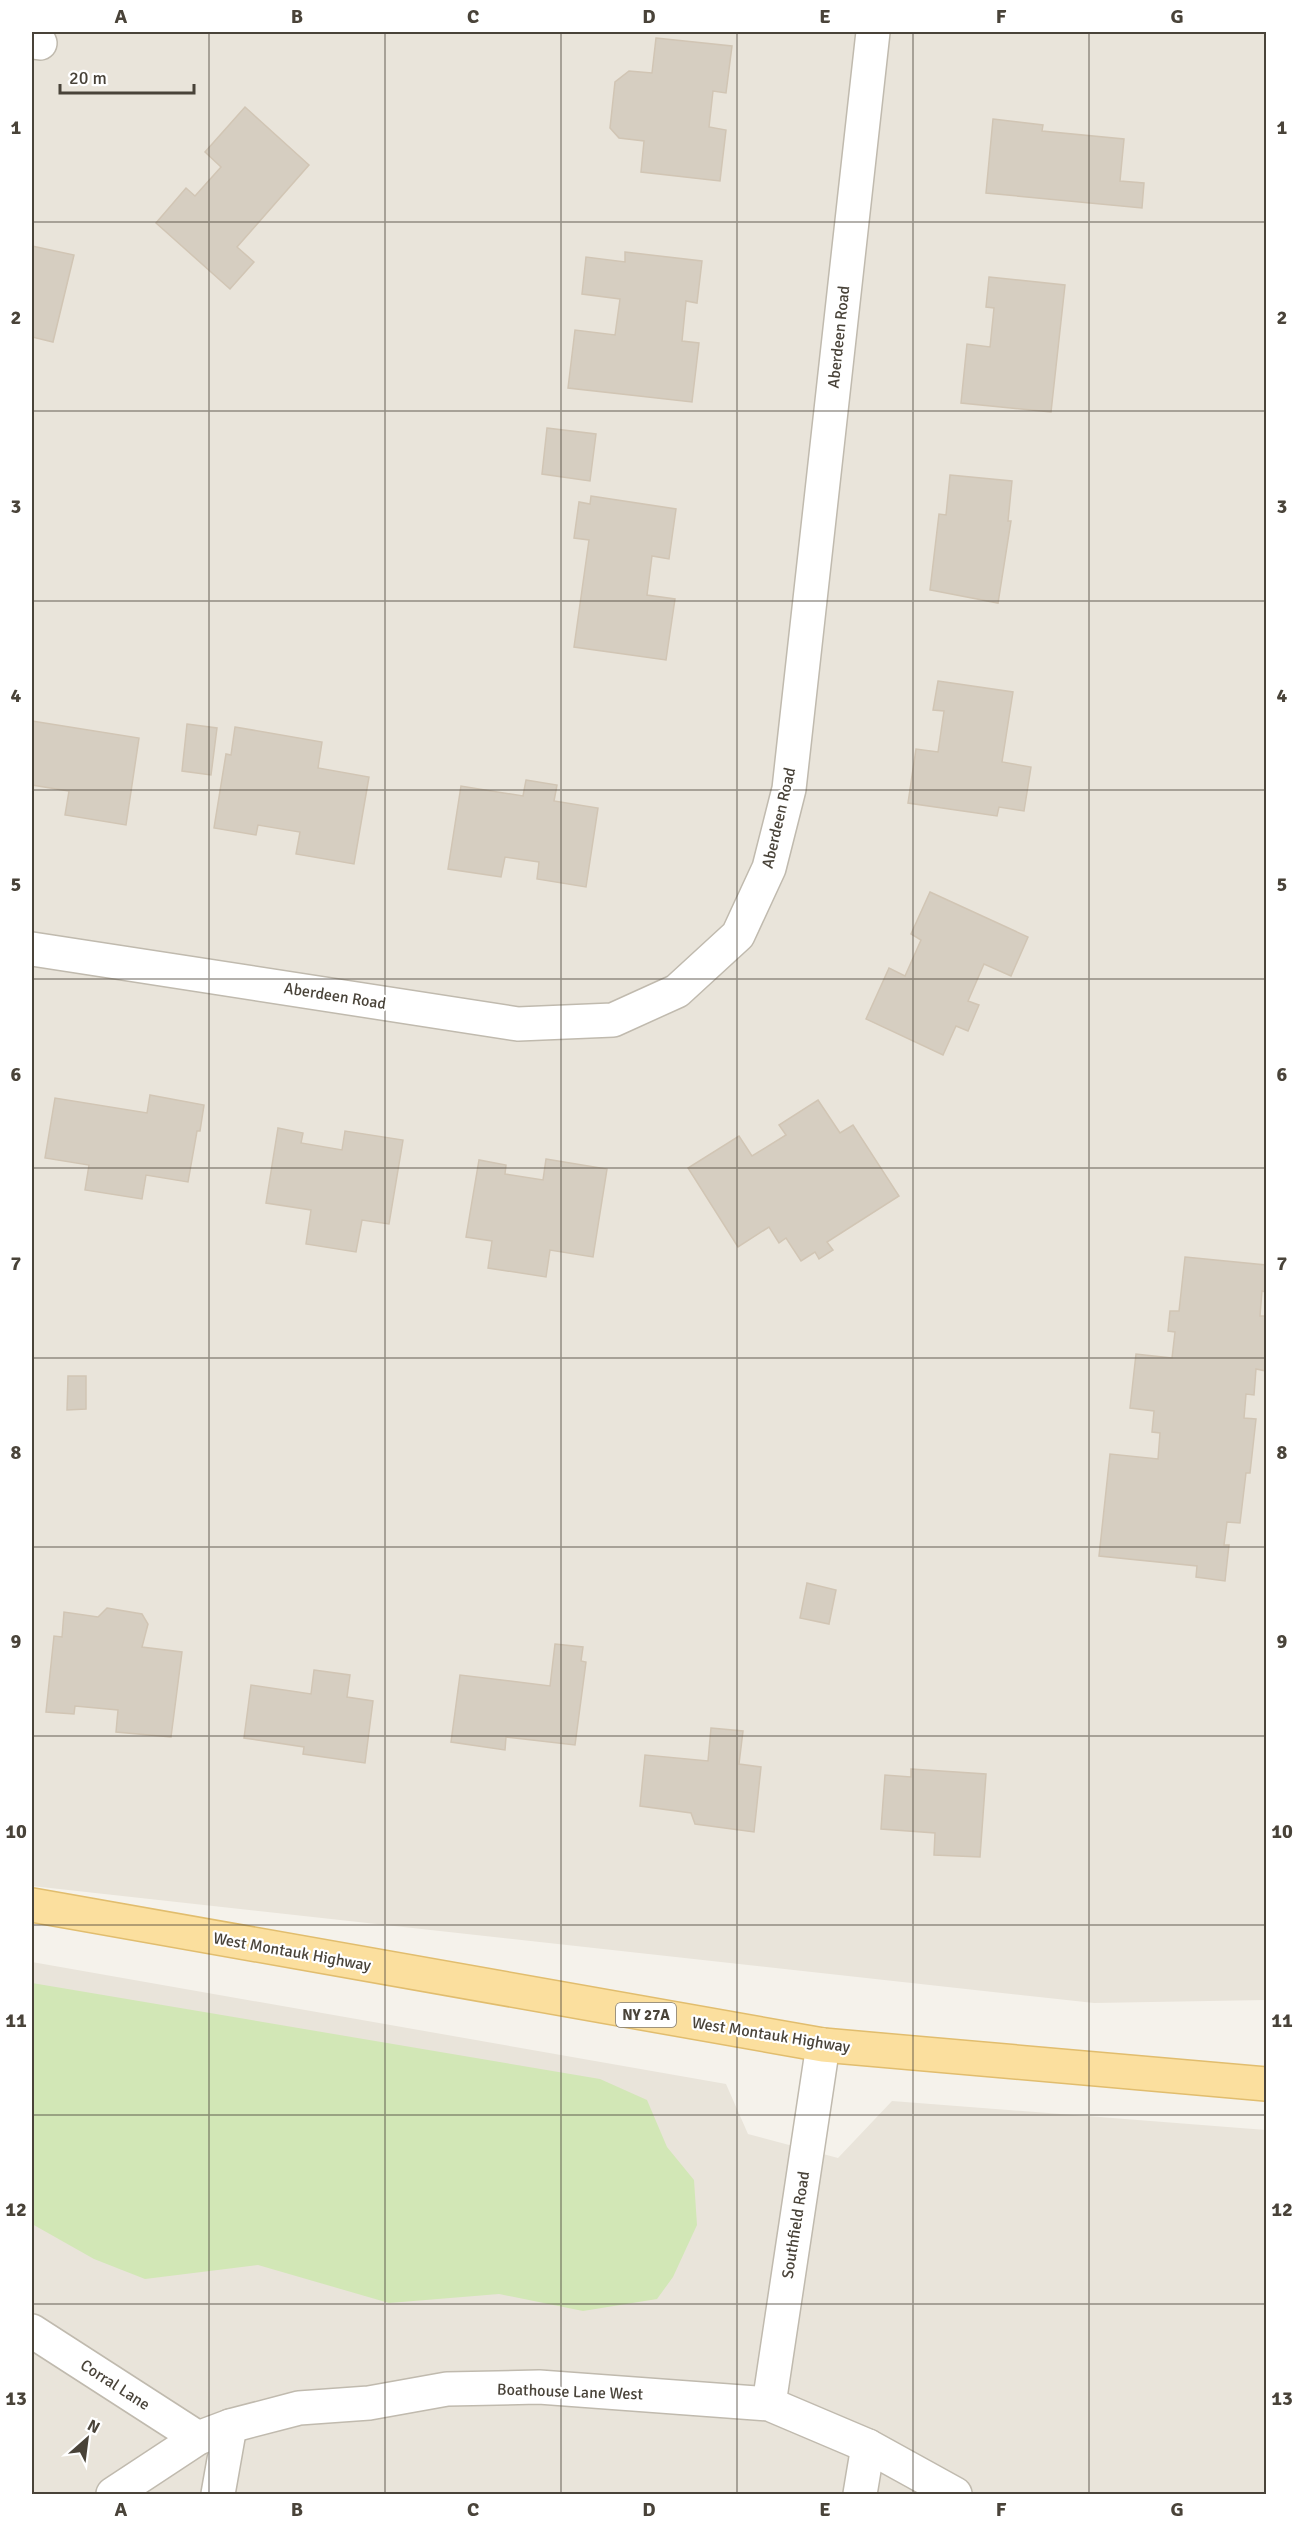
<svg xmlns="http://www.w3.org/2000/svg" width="1298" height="2526" font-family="Signika,sans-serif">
	<rect width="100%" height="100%" fill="#f5f2eb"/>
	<!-- residential -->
	<g fill="#e9e4da">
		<polygon points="32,32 1266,32 1266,2000 1094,2003 32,1886"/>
		<polygon points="32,1962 726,2084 748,2134 838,2158 892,2101 1266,2130 1266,2494 32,2494"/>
	</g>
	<!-- green -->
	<polygon fill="#d2e7b6" points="32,1983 600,2079 647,2100 667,2147 694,2180 697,2225 673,2277 657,2299 583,2311 499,2294 389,2303 258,2265 145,2279 94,2259 32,2224"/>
	<!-- building -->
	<g fill="#d6cec1" stroke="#d1c5b4" stroke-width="1.5">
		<polygon points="656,38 732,46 726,93 713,91 709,127 726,130 720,181 641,172 644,141 619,138 610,128 615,82 629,71 652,73"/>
		<polygon points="245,107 309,165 237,247 254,262 230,289 156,223 186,188 195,196 221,167 205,152"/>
		<polygon points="993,119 1043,125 1042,131 1124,139 1120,181 1144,183 1142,208 986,193"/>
		<polygon points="32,246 74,255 53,342 32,337"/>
		<polygon points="625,252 702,261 697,303 686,301 682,341 699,343 692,402 568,388 575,330 615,335 620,299 582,294 586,257 625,262"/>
		<polygon points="989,277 1065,285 1051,412 961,403 967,344 990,347 994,308 986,307"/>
		<polygon points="547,428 596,434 590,481 542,474"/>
		<polygon points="950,475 1012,481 1008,521 1011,521 998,603 930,590 939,514 946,515"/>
		<polygon points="591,496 676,509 669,559 652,556 647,595 675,599 666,660 574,647 589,540 574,538 579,502 590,504"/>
		<polygon points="938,681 1013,692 1002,762 1031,767 1024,811 999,807 997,816 908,803 916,749 938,752 944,711 933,710"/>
		<polygon points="32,721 139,738 126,825 65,815 69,791 32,785"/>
		<polygon points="187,724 217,728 211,775 182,771"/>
		<polygon points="235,727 322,742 318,768 369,777 354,864 296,854 300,832 258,825 256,835 214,828 226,754 231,755"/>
		<polygon points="526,780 557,785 554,801 598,808 586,887 537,879 539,862 505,857 501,877 448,869 461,786 523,796"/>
		<polygon points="930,892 1028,937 1011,976 984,964 968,1001 979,1005 968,1031 956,1026 943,1055 866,1019 889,968 905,976 921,940 911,934"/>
		<polygon points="150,1095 204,1105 200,1131 197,1131 188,1182 146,1175 142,1199 85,1190 89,1165 45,1158 55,1098 147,1113"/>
		<polygon points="818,1100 840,1133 853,1125 899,1196 827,1242 833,1250 819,1259 815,1252 801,1261 786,1238 779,1243 769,1227 738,1247 688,1168 739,1136 752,1156 786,1135 779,1125"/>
		<polygon points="278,1128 303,1133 301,1143 342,1150 345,1131 403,1140 389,1224 362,1220 356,1252 306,1244 311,1210 266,1203"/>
		<polygon points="546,1159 607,1169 593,1257 550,1250 546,1277 488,1268 492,1241 466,1237 479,1160 506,1165 505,1174 543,1180"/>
		<polygon points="1185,1257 1266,1265 1266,1292 1262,1291 1260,1316 1266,1316 1266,1371 1256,1369 1254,1395 1246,1394 1244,1418 1256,1419 1250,1473 1246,1473 1240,1523 1227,1522 1224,1545 1229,1545 1225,1581 1196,1577 1197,1566 1099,1556 1110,1454 1158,1459 1160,1433 1152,1432 1154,1411 1130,1408 1136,1354 1172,1358 1175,1332 1168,1331 1170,1311 1179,1311"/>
		<polygon points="68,1376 86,1376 86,1409 67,1410"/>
		<polygon points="807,1583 836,1590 829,1624 800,1618"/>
		<polygon points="107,1608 142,1614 148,1624 142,1647 182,1652 171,1737 116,1732 118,1710 75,1706 74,1714 46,1712 54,1636 62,1637 64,1612 98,1617"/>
		<polygon points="555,1644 583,1647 581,1661 586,1662 575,1745 506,1737 505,1750 451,1742 460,1675 550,1686"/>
		<polygon points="314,1670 350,1675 347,1697 373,1701 365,1763 303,1754 304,1747 244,1738 251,1685 311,1694"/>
		<polygon points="711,1728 743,1731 739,1764 761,1767 754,1832 695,1824 691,1813 640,1806 645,1755 708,1761"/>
		<polygon points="911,1769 986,1774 980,1857 934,1855 935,1833 881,1829 885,1775 911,1777"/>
	</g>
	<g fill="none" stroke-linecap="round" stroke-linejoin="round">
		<defs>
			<g id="minor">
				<polyline points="32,42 40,43"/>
				<polyline points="32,949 518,1024 613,1020 677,991 738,935 769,868 789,789 873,32"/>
				<polyline points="32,2331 198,2438"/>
				<polyline points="769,2404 823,2045"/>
				<polyline points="113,2494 198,2438 230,2426 299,2408 369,2403 447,2389 539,2387 769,2404 868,2446 955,2494"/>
				<polyline points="218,2494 230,2426"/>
				<polyline points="860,2494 868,2446"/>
			</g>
			<polyline id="major" points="32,1905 823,2045 1266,2084"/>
		</defs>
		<!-- minor casing -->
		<use href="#minor" stroke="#c0baae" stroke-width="36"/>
		<!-- major casing -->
		<use href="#major" stroke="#e1bd6e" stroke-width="36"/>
		<!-- minor -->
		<use href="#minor" stroke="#fff" stroke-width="33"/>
		<!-- major -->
		<use href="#major" stroke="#fbdf9e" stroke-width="33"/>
	</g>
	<!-- grid -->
	<path fill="none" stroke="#494339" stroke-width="1.5" stroke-opacity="0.55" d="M 209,32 L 209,2494M 385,32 L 385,2494M 561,32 L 561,2494M 737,32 L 737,2494M 913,32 L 913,2494M 1089,32 L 1089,2494M 32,222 L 1266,222M 32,411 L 1266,411M 32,601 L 1266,601M 32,790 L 1266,790M 32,979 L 1266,979M 32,1168 L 1266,1168M 32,1358 L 1266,1358M 32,1547 L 1266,1547M 32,1736 L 1266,1736M 32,1925 L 1266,1925M 32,2115 L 1266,2115M 32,2304 L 1266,2304"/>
	<g text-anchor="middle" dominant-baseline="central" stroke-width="4.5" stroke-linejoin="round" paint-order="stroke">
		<!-- shield labels -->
		<rect fill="#fff" stroke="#807b74" stroke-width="1.5" x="616" y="2003" width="60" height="24" rx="4.5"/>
		<g font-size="15" font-weight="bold" fill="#494339">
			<text x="646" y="2015">NY 27A</text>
		</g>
		<!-- street labels -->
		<g font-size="16" fill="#494339" stroke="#fff">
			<text transform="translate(839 337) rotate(-84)">Aberdeen Road</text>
			<text transform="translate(779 818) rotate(-77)">Aberdeen Road</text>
			<text transform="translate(335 996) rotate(9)">Aberdeen Road</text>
			<text transform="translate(292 1952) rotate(10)">West Montauk Highway</text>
			<text transform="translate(771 2035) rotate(9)">West Montauk Highway</text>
			<text transform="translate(796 2225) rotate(-81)">Southfield Road</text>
			<text transform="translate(115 2385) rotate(33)">Corral Lane</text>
			<text transform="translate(570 2392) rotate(2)">Boathouse Lane West</text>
		</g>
	</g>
	<!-- border -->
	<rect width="1298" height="2526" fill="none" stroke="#ffffff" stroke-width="66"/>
	<!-- north arrow -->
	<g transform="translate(87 2439) rotate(28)" stroke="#ffffff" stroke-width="4.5" paint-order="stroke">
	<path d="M0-4.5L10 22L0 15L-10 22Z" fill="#494339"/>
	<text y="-9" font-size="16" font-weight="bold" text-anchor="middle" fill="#494339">N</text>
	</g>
	<!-- scale -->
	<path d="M60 84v9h134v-9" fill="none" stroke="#494339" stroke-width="3"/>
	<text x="69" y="84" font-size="18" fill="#494339" stroke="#ffffff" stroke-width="4.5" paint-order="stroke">20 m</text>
	<rect x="33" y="33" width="1232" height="2460" fill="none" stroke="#494339" stroke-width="2"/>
	<g font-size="20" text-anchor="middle" font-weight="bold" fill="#494339">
		<text x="121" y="23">A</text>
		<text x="297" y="23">B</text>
		<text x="473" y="23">C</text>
		<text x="649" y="23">D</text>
		<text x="825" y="23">E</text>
		<text x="1001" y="23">F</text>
		<text x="1177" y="23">G</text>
		<text x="16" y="134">1</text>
		<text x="1282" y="134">1</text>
		<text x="16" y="324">2</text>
		<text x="1282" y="324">2</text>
		<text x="16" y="513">3</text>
		<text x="1282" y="513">3</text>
		<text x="16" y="702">4</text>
		<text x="1282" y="702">4</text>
		<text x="16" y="891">5</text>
		<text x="1282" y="891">5</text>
		<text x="16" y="1081">6</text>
		<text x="1282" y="1081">6</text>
		<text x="16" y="1270">7</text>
		<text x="1282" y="1270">7</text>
		<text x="16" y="1459">8</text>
		<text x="1282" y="1459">8</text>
		<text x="16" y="1648">9</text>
		<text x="1282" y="1648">9</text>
		<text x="16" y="1838">10</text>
		<text x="1282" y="1838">10</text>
		<text x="16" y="2027">11</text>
		<text x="1282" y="2027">11</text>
		<text x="16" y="2216">12</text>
		<text x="1282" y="2216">12</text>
		<text x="16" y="2405">13</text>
		<text x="1282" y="2405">13</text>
		<text x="121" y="2516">A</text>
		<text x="297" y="2516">B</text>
		<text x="473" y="2516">C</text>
		<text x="649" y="2516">D</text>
		<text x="825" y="2516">E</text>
		<text x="1001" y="2516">F</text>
		<text x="1177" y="2516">G</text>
	</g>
</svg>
